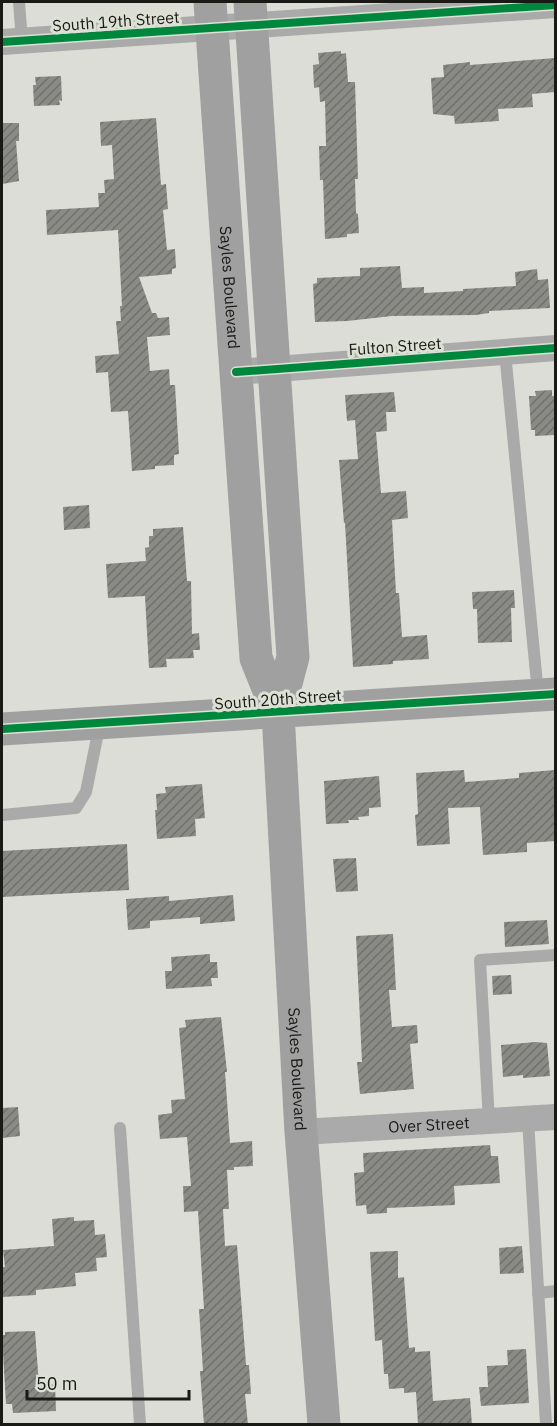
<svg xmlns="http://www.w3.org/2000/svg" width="557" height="1426" font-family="'IBM Plex Sans',sans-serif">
	<defs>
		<pattern id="building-hatch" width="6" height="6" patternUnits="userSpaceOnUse" patternTransform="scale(1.5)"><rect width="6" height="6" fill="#8a8b87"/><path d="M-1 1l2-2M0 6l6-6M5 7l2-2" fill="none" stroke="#70716d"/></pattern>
	</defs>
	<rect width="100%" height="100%" fill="#dcddd7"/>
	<!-- building -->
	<g fill="url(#building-hatch)">
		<polygon points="341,51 341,54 346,53 348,82 355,82 358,179 355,179 356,213 358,214 359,233 347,234 347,237 325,239 323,180 320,180 319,146 326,146 325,101 320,102 319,87 314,88 313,65 319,64 318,53"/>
		<polygon points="555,58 555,92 532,94 533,107 498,109 499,121 455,124 454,116 433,114 431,78 444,77 443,65 470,62 470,65"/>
		<polygon points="61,76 62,101 59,100 60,105 34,106 33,85 36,85 35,77"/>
		<polygon points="156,118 161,185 166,184 168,209 163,210 167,250 175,249 176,268 172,269 172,274 139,277 152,313 156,313 158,318 169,317 170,335 147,337 150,371 169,369 170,385 175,385 179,454 174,455 174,465 155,466 155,469 132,471 128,411 111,412 108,372 96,373 95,356 119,354 116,321 121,321 120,306 122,306 118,230 47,235 46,210 99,207 98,193 105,193 104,180 114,179 112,145 101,146 100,122"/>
		<polygon points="2,123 19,123 19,141 16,141 19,181 2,184"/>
		<polygon points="400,266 402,288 424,287 424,293 463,291 463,289 516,286 515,272 537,269 538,280 548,279 550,308 489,311 489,313 476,315 392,316 347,321 315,322 313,284 317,283 317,278 360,276 360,268"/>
		<polygon points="552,390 552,396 555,396 555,435 535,436 535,430 531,430 529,396 536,396 535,391"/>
		<polygon points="394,392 396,412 386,412 387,431 376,432 381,493 406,491 408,518 392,520 396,593 399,593 402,637 427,635 429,659 393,661 393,664 353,667 345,523 344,523 339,460 358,459 355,420 347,421 345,395"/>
		<polygon points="89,505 90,528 64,530 63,507"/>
		<polygon points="183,527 187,581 191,581 192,634 199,633 200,650 193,650 194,658 166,659 167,667 149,668 145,596 108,598 106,564 146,561 145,548 149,547 149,536 153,536 153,529"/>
		<polygon points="514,590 515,608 511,608 512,642 478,643 477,609 473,609 472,592"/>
		<polygon points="464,770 465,782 519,778 519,773 555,770 555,841 527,843 527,852 483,855 480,807 448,808 450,844 417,846 415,815 418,814 416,773"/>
		<polygon points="379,776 381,807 369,808 369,816 358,817 359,820 348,820 349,823 326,824 324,781"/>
		<polygon points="202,784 205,818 195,819 196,836 157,839 155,810 157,810 156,794 166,793 165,787"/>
		<polygon points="127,844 129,890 2,897 2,851"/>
		<polygon points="356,858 358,891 336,892 333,859"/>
		<polygon points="233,895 235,921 200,924 200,917 150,921 150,928 128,930 126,899 169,896 169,901"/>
		<polygon points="547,920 549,944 505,947 504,922"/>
		<polygon points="393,934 396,990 389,990 392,1027 417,1025 418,1043 410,1044 414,1089 360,1094 357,1062 362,1062 356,936"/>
		<polygon points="210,954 210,962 217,962 218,978 211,978 212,986 166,989 165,971 172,971 171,957"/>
		<polygon points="511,975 512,994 493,995 492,976"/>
		<polygon points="221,1017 227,1072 225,1072 230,1143 252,1141 253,1166 234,1167 234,1170 227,1170 229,1209 223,1209 225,1246 237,1245 246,1365 249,1365 251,1394 245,1394 248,1425 204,1425 200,1371 203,1371 199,1309 204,1309 198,1211 184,1212 183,1186 191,1186 187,1137 160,1139 158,1115 172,1113 171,1100 185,1099 179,1028 186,1027 185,1020"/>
		<polygon points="535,1042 547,1043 550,1076 523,1078 523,1075 503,1077 501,1045"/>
		<polygon points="18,1107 20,1136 2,1138 2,1108"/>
		<polygon points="490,1145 491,1156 498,1156 500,1183 454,1186 455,1205 387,1208 387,1213 367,1214 366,1205 356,1206 354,1173 364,1172 363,1153"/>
		<polygon points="74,1217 74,1221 94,1220 95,1235 105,1234 107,1257 96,1258 97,1271 75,1273 76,1286 36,1290 36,1295 2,1297 2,1267 5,1267 3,1250 54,1246 52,1219"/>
		<polygon points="522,1246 524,1273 500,1274 499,1248"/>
		<polygon points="398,1251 398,1278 404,1277 409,1348 415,1347 415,1352 430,1351 433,1401 470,1398 472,1425 418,1425 416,1392 404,1393 404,1388 389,1389 388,1374 384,1374 382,1340 375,1341 370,1252"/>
		<polygon points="35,1331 39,1385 55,1384 56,1411 13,1413 12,1404 6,1404 2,1335 5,1335 5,1332"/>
		<polygon points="526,1349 529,1403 481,1406 479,1387 488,1387 487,1366 508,1365 507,1350"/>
	</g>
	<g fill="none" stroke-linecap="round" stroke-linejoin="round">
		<!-- lane -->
		<g stroke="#abaaaa" stroke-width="12">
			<polyline points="19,2 22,41"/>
			<polyline points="505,352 538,694"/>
			<polyline points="2,815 76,808 86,792 100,723"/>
			<polyline points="528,1119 546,1424"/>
			<polyline points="489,1121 480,960 556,955"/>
			<polyline points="120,1128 140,1424"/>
			<polyline points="538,1293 556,1291"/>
		</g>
		<!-- street -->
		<g stroke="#abaaaa" stroke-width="26">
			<polyline points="2,42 556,5"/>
			<polyline points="236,372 556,348"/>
			<path id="s1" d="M 301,1132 L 556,1117"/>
		</g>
		<!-- secondary -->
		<g stroke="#a1a0a0" stroke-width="33">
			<path id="s2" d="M 210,2 L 256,658 L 278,713"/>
			<path id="s3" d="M 250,2 L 293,657 L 278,713 L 301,1132 L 324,1424"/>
			<polyline points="2,729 556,694"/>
		</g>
		<defs>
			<g id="cycleway">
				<polyline points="2,42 556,5"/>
				<polyline points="236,372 556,348"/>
				<polyline points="2,729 556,694"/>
			</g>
		</defs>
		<!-- cycleway casing -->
		<use href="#cycleway" stroke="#dde0d4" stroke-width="11"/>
		<!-- cycleway -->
		<use href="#cycleway" stroke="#00873e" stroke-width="8"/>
	</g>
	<g text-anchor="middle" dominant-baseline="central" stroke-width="6" stroke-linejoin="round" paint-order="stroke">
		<!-- street labels -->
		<g font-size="16" fill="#191a16" stroke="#dde0d4">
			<text transform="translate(116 21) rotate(-4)">South 19th Street</text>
			<text stroke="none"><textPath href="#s2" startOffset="286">Sayles Boulevard</textPath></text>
			<text transform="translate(395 346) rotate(-4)">Fulton Street</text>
			<text transform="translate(278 699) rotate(-4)">South 20th Street</text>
			<text stroke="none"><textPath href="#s3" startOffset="1071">Sayles Boulevard</textPath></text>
			<text stroke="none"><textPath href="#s1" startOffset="128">Over Street</textPath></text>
		</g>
	</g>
	<!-- border -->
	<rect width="557" height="1426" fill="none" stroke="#191a16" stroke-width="6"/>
	<!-- scale -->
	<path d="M27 1390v9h162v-9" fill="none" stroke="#191a16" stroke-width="3"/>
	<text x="36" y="1390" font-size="18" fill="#191a16" stroke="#dde0d4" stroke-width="4.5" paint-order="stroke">50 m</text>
</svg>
